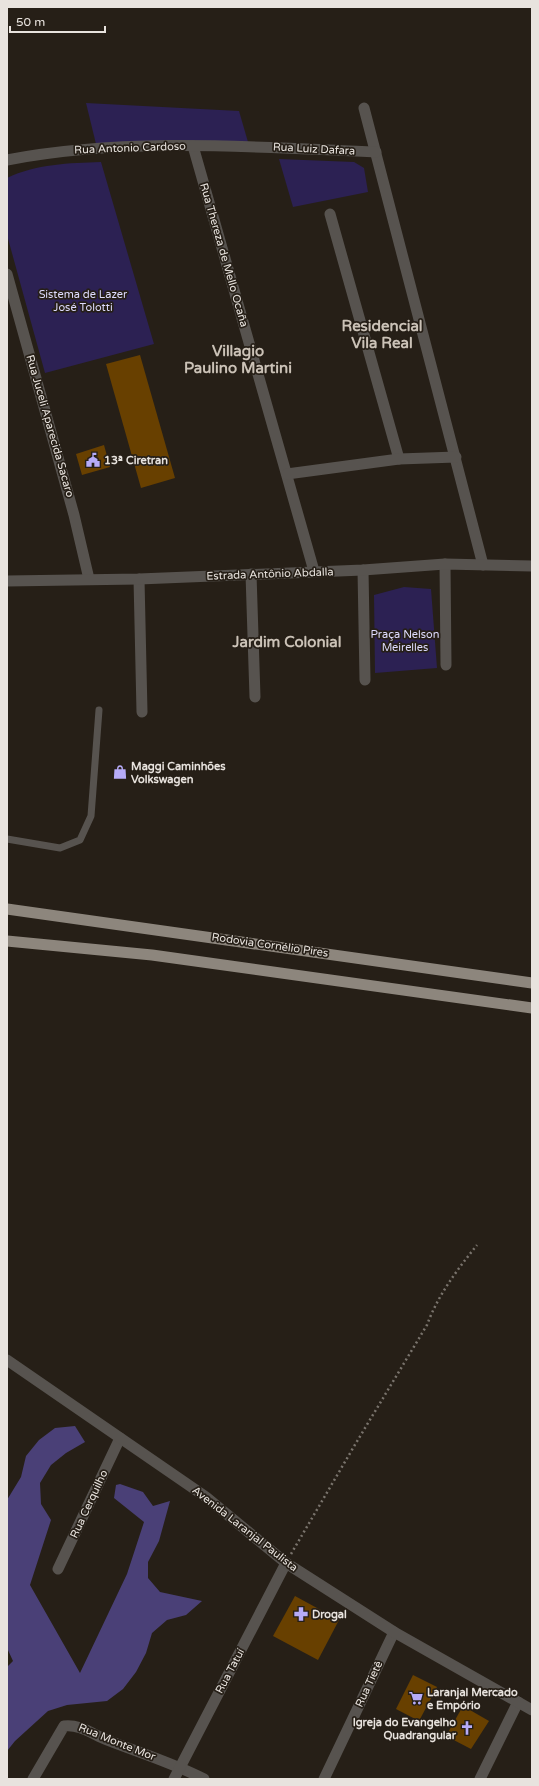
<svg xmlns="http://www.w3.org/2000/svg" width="539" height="1786" font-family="'Varela Round',sans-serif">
	<rect width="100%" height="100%" fill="#261f17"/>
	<!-- green -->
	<g fill="#2c2153">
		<polygon points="86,103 239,111 248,142 96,144"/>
		<polygon points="279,159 354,162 364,168 368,192 293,207"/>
		<path d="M 101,162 L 154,344 L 45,373 L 7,235 L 7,178 C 36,164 69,163 101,162 Z"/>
		<polygon points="404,587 431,589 437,668 375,673 374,595"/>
	</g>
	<!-- forest -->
	<polygon fill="#4a4077" points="75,1426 85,1442 66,1453 51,1465 40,1483 41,1504 51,1520 30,1585 80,1673 127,1574 144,1522 114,1498 116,1485 120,1484 143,1492 153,1506 170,1501 159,1541 148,1562 148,1578 160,1592 202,1601 186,1615 167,1620 152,1633 146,1653 136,1672 123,1689 107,1701 67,1705 48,1711 15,1741 7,1751 7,1667 13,1661 7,1648 7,1500 21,1477 26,1456 39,1440 55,1428"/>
	<!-- building -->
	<g fill="#684000">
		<polygon points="140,355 175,478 141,488 106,364"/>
		<polygon points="104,445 110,467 82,475 76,454"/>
		<polygon points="295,1596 339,1620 318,1660 273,1636"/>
		<polygon points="413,1675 437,1687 419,1721 396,1709"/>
		<polygon points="463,1706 489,1721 471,1749 446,1736"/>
	</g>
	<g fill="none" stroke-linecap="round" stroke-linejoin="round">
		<!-- path -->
		<path stroke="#7a746d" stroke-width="2.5" stroke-dasharray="2 3" stroke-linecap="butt" d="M 291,1554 L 356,1443 L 427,1325 C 438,1295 457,1270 477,1245"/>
		<!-- service -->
		<polyline stroke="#57534f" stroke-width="7" points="7,839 60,848 80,840 91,816 99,710"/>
		<!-- minor -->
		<g stroke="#57534f" stroke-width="11">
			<polyline points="364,108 483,565"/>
			<polyline points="193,146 314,571"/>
			<path d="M 7,160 C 128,137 253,147 376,152"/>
			<polyline points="330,214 399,459"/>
			<polyline points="7,274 74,515 89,579"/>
			<polyline points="287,474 399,459 456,457"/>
			<polyline points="445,564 446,665"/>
			<polyline points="363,570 365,680"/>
			<polyline points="251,574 255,697"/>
			<polyline points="139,579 142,712"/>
			<polyline points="58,1569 120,1438"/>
			<path d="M 33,1779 L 64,1726 C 80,1724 92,1734 107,1740 C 140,1753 173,1763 204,1779"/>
			<polyline points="174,1779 286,1563"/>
			<polyline points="324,1779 394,1632"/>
			<polyline points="480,1779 518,1702"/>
		</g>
		<!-- tertiary -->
		<g stroke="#57534f" stroke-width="11">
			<polyline points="7,581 139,579 363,570 445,564 532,566"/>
			<polyline points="7,1360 206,1497 286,1563 394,1632 532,1710"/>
		</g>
		<!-- primary -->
		<g stroke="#8d867d" stroke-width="11">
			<polyline points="7,909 532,983"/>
			<polyline points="7,941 152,955 532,1008"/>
		</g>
	</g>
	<!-- icons -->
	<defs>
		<symbol id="civic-bare" viewBox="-9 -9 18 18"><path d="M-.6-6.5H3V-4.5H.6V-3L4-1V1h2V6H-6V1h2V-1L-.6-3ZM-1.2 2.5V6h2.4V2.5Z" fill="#b6abf8" stroke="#261f17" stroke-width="2.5" paint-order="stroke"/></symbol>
		<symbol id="shop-bare" viewBox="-9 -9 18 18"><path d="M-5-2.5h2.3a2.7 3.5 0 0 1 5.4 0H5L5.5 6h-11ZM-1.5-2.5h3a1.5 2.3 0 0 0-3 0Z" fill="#b6abf8" stroke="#261f17" stroke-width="2.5" paint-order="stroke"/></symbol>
		<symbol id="pharmacy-bare" viewBox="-9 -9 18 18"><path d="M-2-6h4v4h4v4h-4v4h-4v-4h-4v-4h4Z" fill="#b6abf8" stroke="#261f17" stroke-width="2.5" paint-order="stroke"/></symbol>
		<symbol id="supermarket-bare" viewBox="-9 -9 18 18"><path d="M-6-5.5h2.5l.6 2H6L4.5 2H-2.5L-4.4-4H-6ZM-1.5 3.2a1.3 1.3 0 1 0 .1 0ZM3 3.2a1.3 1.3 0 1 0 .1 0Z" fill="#b6abf8" stroke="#261f17" stroke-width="2.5" paint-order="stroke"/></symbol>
		<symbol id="church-bare" viewBox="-9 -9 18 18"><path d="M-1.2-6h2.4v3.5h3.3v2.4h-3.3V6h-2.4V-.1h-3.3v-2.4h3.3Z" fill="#b6abf8" stroke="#261f17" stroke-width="2.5" paint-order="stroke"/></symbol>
	</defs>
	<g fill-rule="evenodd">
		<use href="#civic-bare" x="83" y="450" width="20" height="20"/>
		<use href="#shop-bare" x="110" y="762" width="20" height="20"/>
		<use href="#pharmacy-bare" x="291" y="1604" width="20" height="20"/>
		<use href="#supermarket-bare" x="406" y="1688" width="20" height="20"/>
		<use href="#church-bare" x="457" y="1718" width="20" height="20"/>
	</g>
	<g text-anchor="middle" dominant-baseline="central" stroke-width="3.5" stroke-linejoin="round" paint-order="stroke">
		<!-- street labels -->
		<g font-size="11" fill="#e8e3de" stroke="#261f17">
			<text transform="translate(130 148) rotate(-2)">Rua Antonio Cardoso</text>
			<text transform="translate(314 149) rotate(3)">Rua Luiz Dafara</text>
			<text transform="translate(224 255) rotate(74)">Rua Thereza de Mello Ocaña</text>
			<text transform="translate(50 426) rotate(74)">Rua Juceli Aparecida Sacaro</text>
			<text transform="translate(270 574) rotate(-2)">Estrada Antônio Abdalla</text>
			<text transform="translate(270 945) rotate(8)">Rodovia Cornélio Pires</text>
			<text transform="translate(89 1504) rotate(-65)">Rua Cerquilho</text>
			<text transform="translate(245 1529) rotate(38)">Avenida Laranjal Paulista</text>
			<text transform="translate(230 1671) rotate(-62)">Rua Tatuí</text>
			<text transform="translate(369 1684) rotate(-65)">Rua Tietê</text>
			<text transform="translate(117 1742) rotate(22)">Rua Monte Mor</text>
		</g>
		<!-- park labels -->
		<g font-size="11" fill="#dedbfe" stroke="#261f17">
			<text x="83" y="294">Sistema de Lazer<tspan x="83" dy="13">José Tolotti</tspan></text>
			<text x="405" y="634">Praça Nelson<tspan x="405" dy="13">Meirelles</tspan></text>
		</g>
		<!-- poi labels -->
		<g font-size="11" font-weight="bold" fill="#e8e3de" stroke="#261f17" text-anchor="start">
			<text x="104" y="460">13ª Ciretran</text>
			<text x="131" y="766">Maggi Caminhões<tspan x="131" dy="13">Volkswagen</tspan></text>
			<text x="312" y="1614">Drogal</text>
			<text x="427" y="1692">Laranjal Mercado<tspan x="427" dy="13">e Empório</tspan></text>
			<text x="456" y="1722" text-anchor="end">Igreja do Evangelho<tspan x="456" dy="13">Quadrangular</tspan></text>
		</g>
		<!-- district labels -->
		<g font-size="15" font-weight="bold" fill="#cbc2b7" stroke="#261f17">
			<text x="382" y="326">Residencial<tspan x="382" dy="17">Vila Real</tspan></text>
			<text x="238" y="351">Villagio<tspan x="238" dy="17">Paulino Martini</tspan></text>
			<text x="287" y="642">Jardim Colonial</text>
		</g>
	</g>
	<!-- border -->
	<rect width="539" height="1786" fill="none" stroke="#e8e3de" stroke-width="16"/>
	<!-- scale -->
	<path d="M10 26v6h95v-6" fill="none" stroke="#e8e3de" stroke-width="2"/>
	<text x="16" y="26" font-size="12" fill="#e8e3de" stroke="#261f17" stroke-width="3" paint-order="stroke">50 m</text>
</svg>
